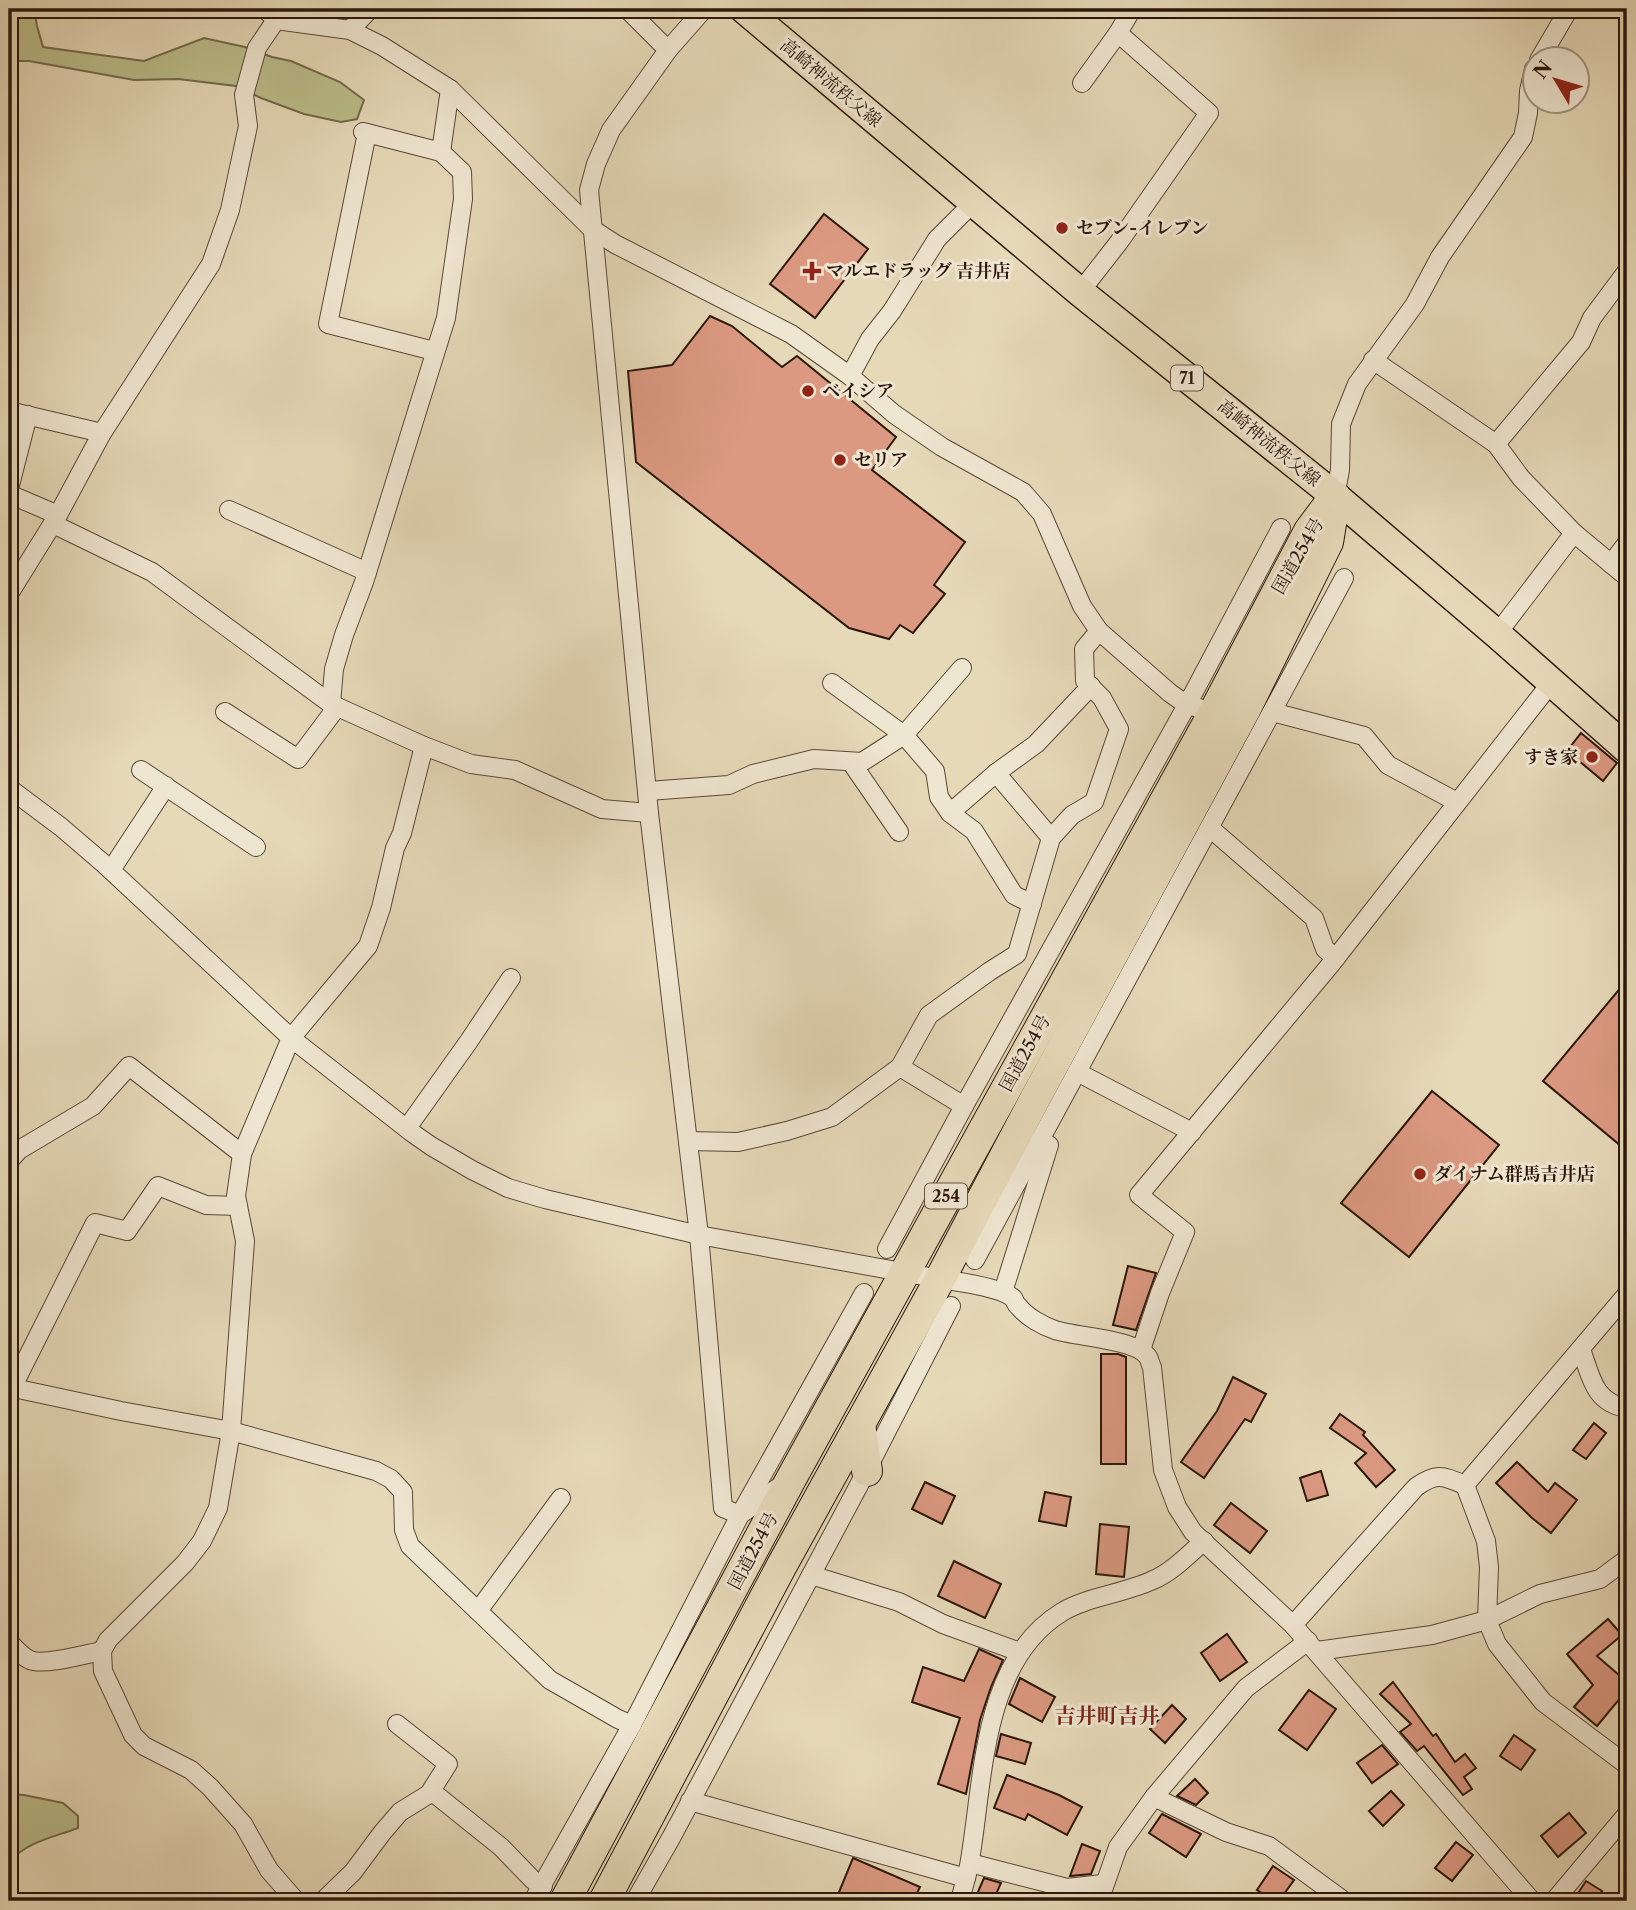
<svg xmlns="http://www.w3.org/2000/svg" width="1636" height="1910" font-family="'Libre Caslon Text','Noto Serif JP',serif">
	<rect width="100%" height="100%" fill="#e6d9b8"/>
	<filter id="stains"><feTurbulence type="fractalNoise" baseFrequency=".00286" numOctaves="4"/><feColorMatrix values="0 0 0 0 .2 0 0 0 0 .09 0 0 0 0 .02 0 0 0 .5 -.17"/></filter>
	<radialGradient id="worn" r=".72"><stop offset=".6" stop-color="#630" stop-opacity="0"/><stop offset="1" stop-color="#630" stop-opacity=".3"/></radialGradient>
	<!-- green -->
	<g fill="#bbbe8b" stroke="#746a4c" stroke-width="2">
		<polygon points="9,9 34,9 37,26 43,47 144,61 204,38 245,47 272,57 291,61 340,82 364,100 357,119 341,122 304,114 261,98 236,86 178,79 134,80 29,61 9,61"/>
		<path d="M 9,1794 L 24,1795 L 63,1803 L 78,1816 L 78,1828 C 54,1837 26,1842 9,1862 Z"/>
	</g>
	<!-- building -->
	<g fill="#db9981" stroke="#2c170c" stroke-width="2">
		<polygon points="824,214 868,249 815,318 770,284"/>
		<polygon points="710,316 732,326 782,367 797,356 896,437 872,470 965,542 934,585 945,594 913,633 900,625 889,639 849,628 636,462 628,371 672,365"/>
		<polygon points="1581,733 1617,763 1603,781 1567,751"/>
		<polygon points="1627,980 1627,1151 1543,1081"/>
		<polygon points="1432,1091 1499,1145 1409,1257 1341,1203"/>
		<polygon points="1128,1266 1156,1273 1136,1330 1113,1325"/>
		<polygon points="1101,1354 1118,1354 1126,1357 1126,1464 1101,1464"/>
		<polygon points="1233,1377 1266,1394 1251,1422 1245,1419 1204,1478 1181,1462 1217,1411"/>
		<polygon points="1340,1414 1365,1432 1363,1435 1395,1470 1376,1487 1355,1463 1366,1453 1330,1428"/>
		<polygon points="1594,1423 1606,1433 1586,1459 1573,1450"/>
		<polygon points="1517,1462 1548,1492 1555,1483 1577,1500 1551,1533 1532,1518 1496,1483"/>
		<polygon points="1321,1471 1328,1495 1307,1501 1300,1478"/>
		<polygon points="925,1482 955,1496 942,1524 912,1509"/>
		<polygon points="1045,1492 1071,1497 1066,1526 1039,1521"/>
		<polygon points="1231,1503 1267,1531 1250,1553 1214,1525"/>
		<polygon points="1100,1524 1129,1527 1124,1577 1096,1574"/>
		<polygon points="954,1561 1001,1584 985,1618 938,1596"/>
		<polygon points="1608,1619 1622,1635 1597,1656 1627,1682 1627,1690 1597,1726 1574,1707 1593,1685 1567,1654"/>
		<polygon points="1227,1634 1247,1662 1220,1681 1201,1653"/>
		<polygon points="979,1649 1003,1660 991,1687 980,1720 966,1794 938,1784 960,1718 912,1702 923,1667 964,1681"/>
		<polygon points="1020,1678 1055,1697 1042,1722 1009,1704"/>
		<polygon points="1393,1682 1433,1736 1436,1734 1455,1762 1465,1754 1476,1768 1464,1777 1472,1789 1463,1795 1424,1746 1417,1751 1400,1732 1411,1724 1380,1694"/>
		<polygon points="1309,1690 1336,1709 1307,1750 1279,1730"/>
		<polygon points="1172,1705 1186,1719 1165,1743 1150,1729"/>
		<polygon points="1001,1734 1031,1743 1025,1764 996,1756"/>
		<polygon points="1514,1735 1535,1750 1521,1770 1500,1756"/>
		<polygon points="1382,1745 1398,1764 1372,1783 1357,1763"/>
		<polygon points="1007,1775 1059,1795 1082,1807 1067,1835 1028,1814 1025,1820 994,1808"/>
		<polygon points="1195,1779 1208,1793 1196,1805 1177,1796"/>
		<polygon points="1391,1791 1404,1805 1383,1826 1369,1811"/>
		<polygon points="1569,1813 1586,1833 1558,1857 1541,1836"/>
		<polygon points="1162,1814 1201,1834 1186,1857 1149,1833"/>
		<polygon points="1456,1842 1473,1855 1452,1881 1435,1868"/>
		<polygon points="1082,1844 1100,1851 1091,1874 1070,1876"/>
		<polygon points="853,1858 920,1887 913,1901 848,1901 837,1897"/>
		<polygon points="1273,1866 1294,1880 1279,1901 1273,1901 1257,1890"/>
		<polygon points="984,1878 1001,1883 993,1901 974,1901"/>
		<polygon points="1586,1881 1602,1891 1595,1901 1573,1901"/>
	</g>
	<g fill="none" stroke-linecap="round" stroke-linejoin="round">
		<defs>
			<g id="minor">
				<polyline points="265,9 276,20 350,30 382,46 450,89 592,229 615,244 791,334 850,376 894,414 942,447 1023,492 1042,514 1082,606 1099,631 1170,693 1187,705 1214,712"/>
				<polyline points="627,9 668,50"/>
				<polyline points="704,9 668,50 611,130 596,164 589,190 649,813 699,1235 723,1508 740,1515 783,1484"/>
				<polyline points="350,30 370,9"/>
				<polyline points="1539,60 1569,9"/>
				<polyline points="1082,83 1118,33 1132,9"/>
				<polyline points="367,133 328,324 434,351"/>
				<polyline points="441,152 450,89"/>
				<polyline points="1080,292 1119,242 1209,113 1118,33"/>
				<polyline points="1373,360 1496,444 1521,478 1574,533 1627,577"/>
				<polyline points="850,376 870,339 892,311 937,239 973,203"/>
				<polyline points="9,411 102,433"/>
				<polyline points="1496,444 1581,342 1592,318 1627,271"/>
				<polyline points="9,489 28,415"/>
				<polyline points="9,494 58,515"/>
				<polyline points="1335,496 1340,470 1341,424 1357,384 1415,304 1440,257 1523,137 1528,113 1529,91 1534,69"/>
				<polyline points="229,510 367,572"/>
				<polyline points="53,524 152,572 331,704 424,746 471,764 515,770 602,809 649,813"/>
				<polyline points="1611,564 1627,543"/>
				<polyline points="9,594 58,515 102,433 211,264 230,210 248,126 244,95 257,48 276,20"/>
				<polyline points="1497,634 1574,533"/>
				<polyline points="832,683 904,735 935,771 939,797 950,813 974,831 1014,895 1032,904"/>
				<polyline points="331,704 334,669 344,635 364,582 446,318 463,199 462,172 441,152 363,132"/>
				<polyline points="225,712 298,759 337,707"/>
				<polyline points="1272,712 1364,736 1388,765 1457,802"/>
				<polyline points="851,762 899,832"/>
				<polyline points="141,770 256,847"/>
				<polyline points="996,773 1051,838"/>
				<path d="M 9,788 L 61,827 L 103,863 L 291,1038 L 411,1132 L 431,1146 L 472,1170 L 508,1188 L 545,1199 L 699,1235 L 940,1279 C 955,1281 1002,1288 1013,1298 C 1016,1302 1015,1304 1019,1307 C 1027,1317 1043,1326 1055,1330 C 1076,1337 1136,1339 1148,1357 C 1150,1360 1150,1364 1152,1367 L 1163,1470 L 1177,1507 L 1193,1532 L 1293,1625 L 1532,1901"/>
				<polyline points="648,791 729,785 753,774 814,759 862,762 904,735 962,668"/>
				<polyline points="950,813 996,773 1036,744 1091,686"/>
				<polyline points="1210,828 1314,918 1325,949 1336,958"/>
				<polyline points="111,870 166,786"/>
				<polyline points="900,1067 964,1106"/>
				<polyline points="1077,1072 1192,1132"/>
				<polyline points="407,1128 469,1041 511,978"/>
				<polyline points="688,1141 738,1142 787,1131 832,1117 900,1067 929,1015 990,971 1017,954 1051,838 1072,815 1094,802 1119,729 1102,698 1085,681 1084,649 1099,631"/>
				<polyline points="9,1161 19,1150 93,1106 129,1066 242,1154"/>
				<polyline points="887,1249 964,1106 1187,705 1281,528"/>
				<path d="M 975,1260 C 1096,1032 1222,806 1344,578"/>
				<polyline points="1003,1292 1049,1145 1039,1141"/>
				<polyline points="1627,1294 1465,1485 1486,1541 1489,1567 1487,1620 1497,1644 1543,1702 1627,1765"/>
				<path d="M 1581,1349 C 1591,1377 1594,1403 1627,1408"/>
				<polyline points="1141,1350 1160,1293 1185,1232 1139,1195 1331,964 1551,683"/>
				<polyline points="9,1387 121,1411 231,1431 376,1471 391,1479 403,1492 404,1530 410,1546 550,1680 618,1719 632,1725"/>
				<polyline points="12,1388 95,1223 127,1231 158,1186 206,1205 238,1206"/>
				<polyline points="811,1575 899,1602 943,1624 1020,1652"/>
				<polyline points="478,1611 561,1498"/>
				<path d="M 1293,1625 L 1416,1487 C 1437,1472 1443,1476 1465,1485"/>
				<path d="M 9,1642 C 15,1648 22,1657 30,1660 C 44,1666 86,1654 102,1651"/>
				<polyline points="1317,1651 1432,1635 1487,1620 1540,1594 1600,1579 1627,1559"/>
				<polyline points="397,1724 448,1764 429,1794"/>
				<polyline points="1154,1797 1226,1832 1269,1846 1344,1901"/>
				<polyline points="690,1801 966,1878"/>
				<polyline points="970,1863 1067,1888 1103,1884"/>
				<polyline points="296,1901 269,1870 243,1824 210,1787 191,1770 144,1746 133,1735 103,1671 102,1651 108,1640 185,1563 202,1541 218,1508 231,1431 245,1241 236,1196 242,1154 291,1038 368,946 381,908 395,848 402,833 424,746"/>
				<polyline points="323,1901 353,1872 382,1833 400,1812 429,1794 435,1794 501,1847 533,1880 543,1886"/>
				<polyline points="533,1901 632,1725 740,1515 864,1293"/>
				<polyline points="635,1901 671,1838 859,1485 951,1306"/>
				<path d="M 960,1901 C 963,1887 968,1874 970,1860 C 984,1777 982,1661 1062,1612 C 1086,1597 1126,1593 1153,1580 C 1172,1572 1189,1554 1204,1541"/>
				<polyline points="1099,1901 1118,1847 1154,1797 1246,1688 1308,1641"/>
				<polyline points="1554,1901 1627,1814"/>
			</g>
			<polyline id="primary" points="744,9 1080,292 1335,496 1497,634 1627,749"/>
			<g id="trunk">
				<polyline points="860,1424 867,1471"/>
				<polyline points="565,1901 791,1479 1214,712 1309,531 1335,496"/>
				<polyline points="604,1901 781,1567 940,1279 1036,1097 1245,710 1328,542 1335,500"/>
			</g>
		</defs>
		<!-- minor casing -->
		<use href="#minor" stroke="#5a4837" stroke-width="20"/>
		<!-- primary casing -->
		<use href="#primary" stroke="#2c170c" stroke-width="31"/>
		<!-- trunk casing -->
		<use href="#trunk" stroke="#2c170c" stroke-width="32"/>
		<!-- minor -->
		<use href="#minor" stroke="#efe6d1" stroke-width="18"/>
		<!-- primary -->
		<use href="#primary" stroke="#e6d9b8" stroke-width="28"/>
		<!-- trunk -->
		<use href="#trunk" stroke="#e6d9b8" stroke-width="30"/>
	</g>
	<!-- markers -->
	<g fill="#8f2418" stroke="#efe6d1" stroke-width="2.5">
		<circle cx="1062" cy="228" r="7"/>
		<path d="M808.5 260.5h7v7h7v7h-7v7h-7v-7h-7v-7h7z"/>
		<circle cx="808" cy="391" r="7"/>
		<circle cx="840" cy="460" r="7"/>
		<circle cx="1592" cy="757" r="7"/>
		<circle cx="1420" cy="1174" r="7"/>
	</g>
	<g text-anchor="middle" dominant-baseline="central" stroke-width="6" stroke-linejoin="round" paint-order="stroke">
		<!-- shield labels -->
		<g fill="#efe6d1" stroke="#665547" stroke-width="2">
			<rect x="1171" y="365.5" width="32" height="25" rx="5"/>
			<rect x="925" y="1183.5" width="42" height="25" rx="5"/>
		</g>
		<g font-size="16" font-weight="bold" fill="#2c170c">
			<text x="1187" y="378">71</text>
			<text x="946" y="1196">254</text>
		</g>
		<!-- street labels -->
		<g font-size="18" fill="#2c170c" stroke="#efe6d1">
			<text transform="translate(831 83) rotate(40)">高崎神流秩父線</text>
			<text transform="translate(1269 443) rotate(39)">高崎神流秩父線</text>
			<text transform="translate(1298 556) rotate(-60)">国道254号</text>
			<text transform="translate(1025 1053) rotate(-61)">国道254号</text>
			<text transform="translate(753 1551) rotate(-62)">国道254号</text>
		</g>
		<!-- poi labels -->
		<g font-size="18" font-weight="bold" fill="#2c170c" stroke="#efe6d1" text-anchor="start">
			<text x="1076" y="228">セブン-イレブン</text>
			<text x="826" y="271">マルエドラッグ 吉井店</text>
			<text x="822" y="391">ベイシア</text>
			<text x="854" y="460">セリア</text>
			<text x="1578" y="757" text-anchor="end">すき家</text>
			<text x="1434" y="1174">ダイナム群馬吉井店</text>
		</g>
		<!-- quarter labels -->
		<g font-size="21" font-weight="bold" fill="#7a1f14" stroke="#efe6d1">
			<text x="1107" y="1715">吉井町吉井</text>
		</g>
	</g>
	<!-- margin -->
	<rect width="1636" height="1910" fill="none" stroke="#e6d9b8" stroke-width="35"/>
	<rect x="10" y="10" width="1615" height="1889" fill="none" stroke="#2c170c" stroke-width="3.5"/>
	<rect x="18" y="18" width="1601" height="1875" fill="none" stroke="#2c170c" stroke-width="2"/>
	<!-- north arrow -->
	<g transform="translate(1556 80) rotate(308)"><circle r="33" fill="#efe6d1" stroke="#a19382" stroke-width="2"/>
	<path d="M0-5L12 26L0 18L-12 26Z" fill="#8f2418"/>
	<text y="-10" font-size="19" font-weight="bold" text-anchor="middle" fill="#2c170c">N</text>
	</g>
	<rect width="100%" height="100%" filter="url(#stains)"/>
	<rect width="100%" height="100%" fill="url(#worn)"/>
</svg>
